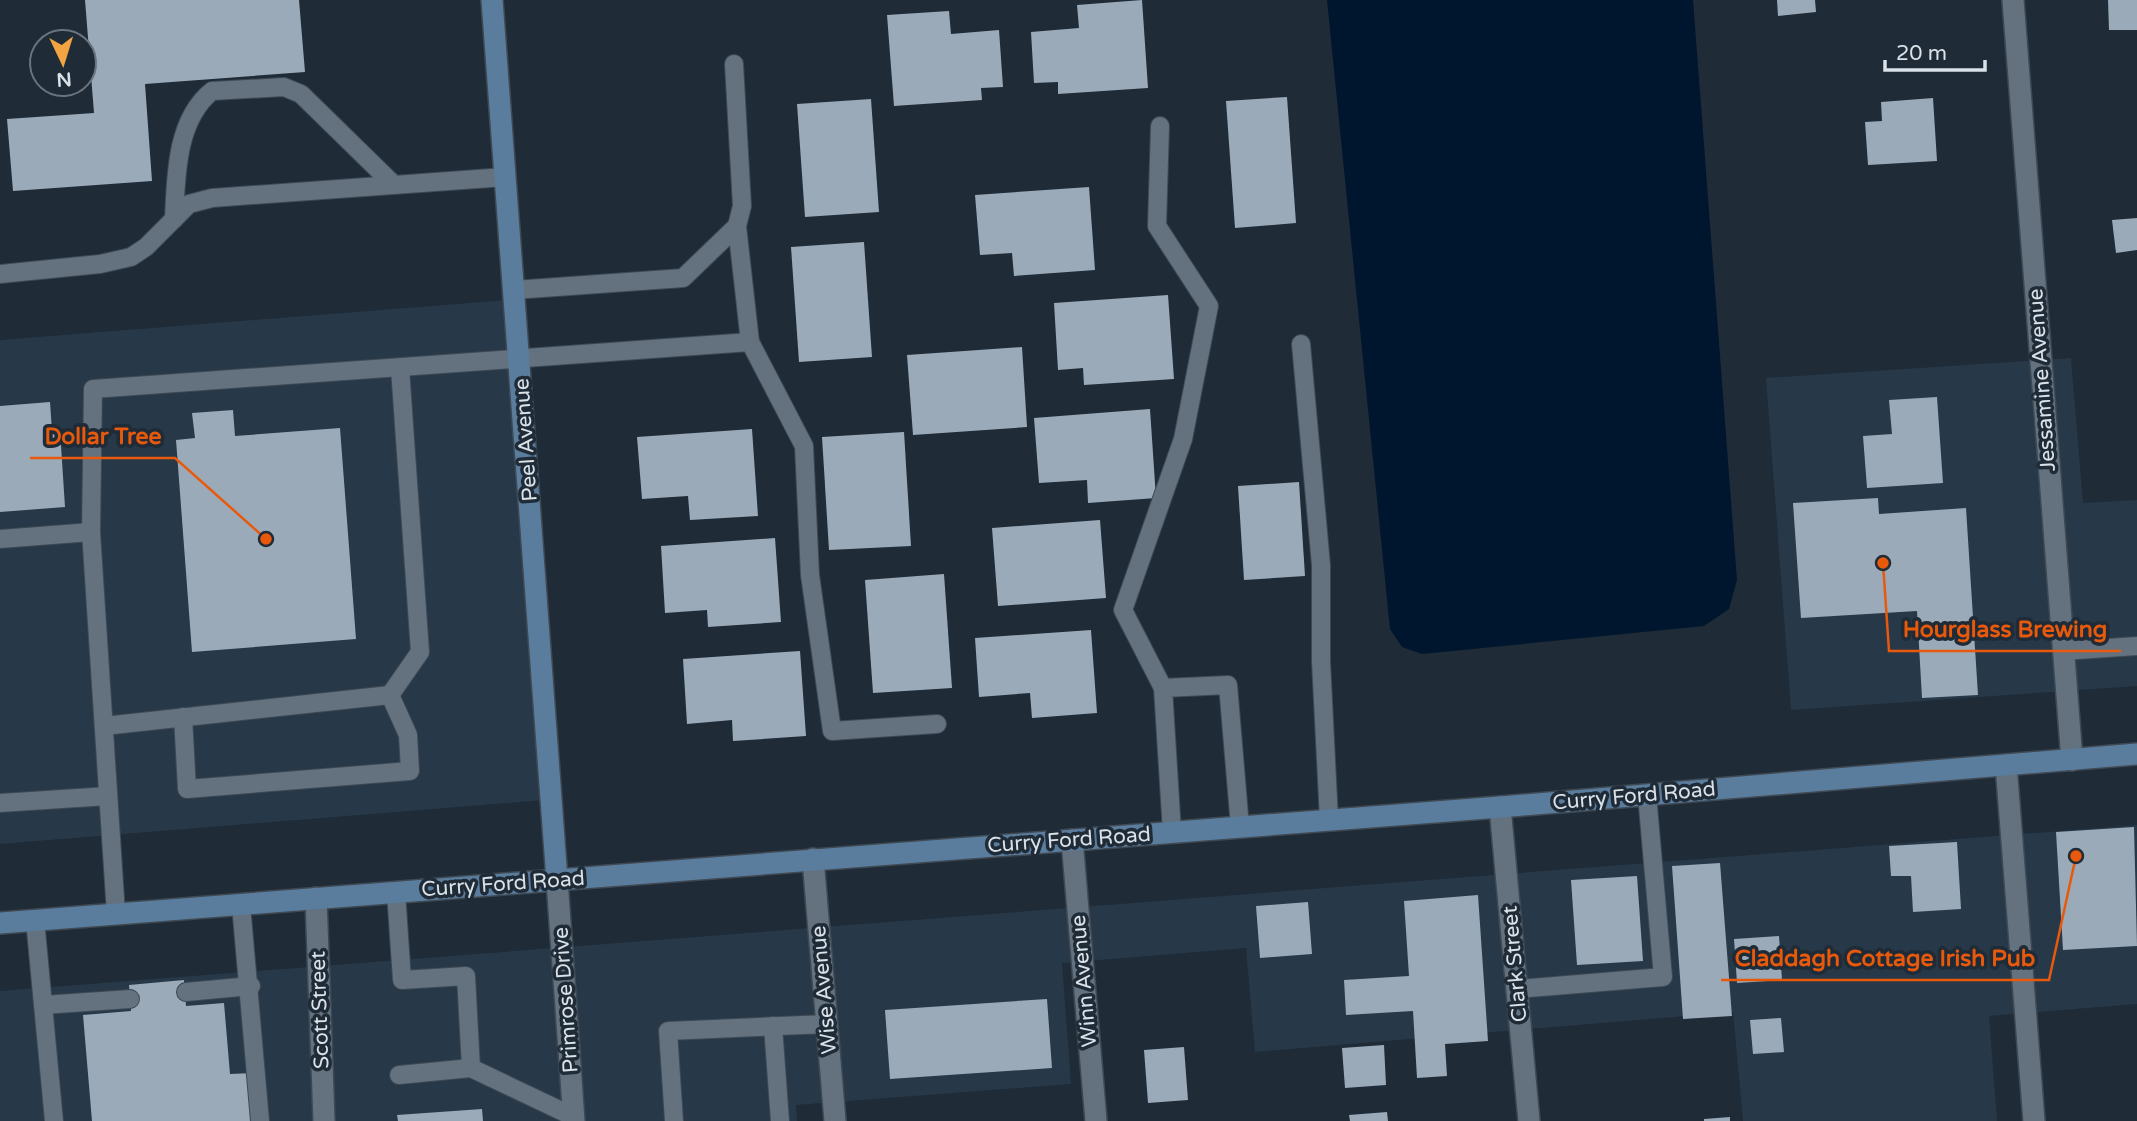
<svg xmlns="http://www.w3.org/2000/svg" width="2137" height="1121" font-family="'Varela Round',sans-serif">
	<rect width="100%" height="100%" fill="#1f2b37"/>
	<!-- built -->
	<g fill="#273848">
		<polygon points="508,300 545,800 0,844 0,340"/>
		<polygon points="2071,358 2083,503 2137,500 2137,686 1791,710 1766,378"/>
		<polygon points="2137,825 2137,1004 1989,1016 1997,1121 1743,1121 1733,1012 1255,1052 1246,948 1062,963 1071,1084 796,1105 797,1121 0,1121 0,991"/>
	</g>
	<!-- water -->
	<polygon fill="#00162e" points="1327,0 1693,0 1737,580 1729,609 1704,626 1422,654 1402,647 1390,629"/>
	<!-- building -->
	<g fill="#9baab9">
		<polygon points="85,0 299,0 305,72 145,84 152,181 13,191 7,119 94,113"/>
		<polygon points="1142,0 1148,88 1058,94 1058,82 1034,83 1031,32 1079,28 1077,5"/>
		<polygon points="1777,0 1815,0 1816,12 1778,16"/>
		<polygon points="2108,0 2137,0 2137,30 2109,30"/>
		<polygon points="949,11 951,34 999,30 1003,87 981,88 982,100 894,106 887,15"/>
		<polygon points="1287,97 1296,223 1235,228 1226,101"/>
		<polygon points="1933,98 1937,161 1868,165 1865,122 1882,121 1881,102"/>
		<polygon points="871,99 879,212 805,217 797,104"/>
		<polygon points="1089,187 1095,270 1014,276 1012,253 980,255 975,195"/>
		<polygon points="2137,218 2137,250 2116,253 2112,220"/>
		<polygon points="864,242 872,357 799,362 791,247"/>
		<polygon points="1168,295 1174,379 1084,385 1083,368 1058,370 1054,303"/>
		<polygon points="1022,347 1027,427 913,435 907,355"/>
		<polygon points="1937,397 1943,483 1867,488 1863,436 1892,434 1889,400"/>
		<polygon points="50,402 52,431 60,430 65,507 0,512 0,406"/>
		<polygon points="1150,409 1156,498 1088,503 1087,480 1039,483 1034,418"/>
		<polygon points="233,410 235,436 340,428 356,639 192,652 176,440 195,438 192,413"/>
		<polygon points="752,429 758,516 690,520 688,496 642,499 637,437"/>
		<polygon points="904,432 911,546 829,550 822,437"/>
		<polygon points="1299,482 1305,576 1244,580 1238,486"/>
		<polygon points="1878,498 1879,514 1966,508 1978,695 1922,698 1917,611 1801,618 1793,503"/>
		<polygon points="1100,520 1106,598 998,606 992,528"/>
		<polygon points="775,538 781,622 708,627 707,610 665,613 661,546"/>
		<polygon points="944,574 952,688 873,693 865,580"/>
		<polygon points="1091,630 1097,713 1032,718 1030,693 979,697 975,638"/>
		<polygon points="800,651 806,736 733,741 732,720 687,724 683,659"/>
		<polygon points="2134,827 2137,946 2063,950 2056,832"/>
		<polygon points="1957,842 1961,909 1913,912 1911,876 1891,876 1889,846"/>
		<polygon points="1720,863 1732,1016 1683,1019 1672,866"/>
		<polygon points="1637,876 1643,961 1577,965 1571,880"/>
		<polygon points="1478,895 1488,1041 1445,1044 1447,1076 1417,1078 1413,1011 1346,1015 1344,980 1409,976 1404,901"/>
		<polygon points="1308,902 1312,954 1260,958 1256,906"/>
		<polygon points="1779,936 1782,980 1737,983 1734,939"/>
		<polygon points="184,980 186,1006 224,1003 230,1074 254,1073 257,1121 92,1121 83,1015 131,1011 129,985"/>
		<polygon points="1047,999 1052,1068 890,1079 885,1010"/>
		<polygon points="1781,1018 1784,1052 1753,1054 1750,1020"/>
		<polygon points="1384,1045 1386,1085 1345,1088 1342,1048"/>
		<polygon points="1184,1047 1188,1100 1148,1103 1144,1050"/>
		<polygon points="482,1109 483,1121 398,1121 397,1115"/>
		<polygon points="1387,1112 1388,1121 1350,1121 1349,1115"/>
		<polygon points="1730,1117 1730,1121 1704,1121 1704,1119"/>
	</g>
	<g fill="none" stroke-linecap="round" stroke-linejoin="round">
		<defs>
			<g id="lane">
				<polyline points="734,64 742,206 737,226 750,342 804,446 810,575 832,731 937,724"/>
				<polyline points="1160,126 1157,226 1209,306 1183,439 1123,610 1163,688"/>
				<path d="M 174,219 C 176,176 176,120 212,91 L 284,87 L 301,94 L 394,185"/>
				<polyline points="0,274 100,264 131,257 146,247 189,204 212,198 505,177"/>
				<polyline points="514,290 683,278 737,226"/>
				<polyline points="1301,344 1321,565 1321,661 1329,820"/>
				<polyline points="0,539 91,532"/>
				<polyline points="2063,651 2137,646"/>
				<polyline points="183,717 187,789 410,771 408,735 390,695"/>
				<polyline points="104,726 390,695 420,652 400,368"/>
				<polyline points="0,803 108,796"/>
				<polyline points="1172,832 1163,688 1228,685 1240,827"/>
				<polyline points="396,892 402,980 466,976 471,1068 574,1117"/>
				<polyline points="241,905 260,1121"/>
				<polyline points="116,914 91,532 93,389 750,342"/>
				<polyline points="35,920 54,1121"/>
				<polyline points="1517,989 1663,977 1647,795"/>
				<polyline points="186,992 251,986"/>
				<polyline points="43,1005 130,999"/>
				<polyline points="773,1026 780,1121"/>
				<polyline points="399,1075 471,1068"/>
				<polyline points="674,1121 668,1031 827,1024"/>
			</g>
			<g id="street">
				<polyline points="2013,0 2072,760"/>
				<polyline points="2006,765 2034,1121"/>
				<polyline points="1500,807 1529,1121"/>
				<polyline points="1072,840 1096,1121"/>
				<polyline points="813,859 835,1121"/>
				<polyline points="557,880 574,1121"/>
				<polyline points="316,898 324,1121"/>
			</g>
			<g id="secondary">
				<polyline points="492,0 557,880"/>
				<polyline points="0,923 1500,807 2137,754"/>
			</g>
		</defs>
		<!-- lane casing -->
		<use href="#lane" stroke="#3e4953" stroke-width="20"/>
		<!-- street casing -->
		<use href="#street" stroke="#3e4953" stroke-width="24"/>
		<!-- secondary casing -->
		<use href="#secondary" stroke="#3e4953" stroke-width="24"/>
		<!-- lane -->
		<use href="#lane" stroke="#647280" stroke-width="18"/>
		<!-- street -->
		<use href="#street" stroke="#647280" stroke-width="21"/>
		<!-- secondary -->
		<use href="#secondary" stroke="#5b7d9d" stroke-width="21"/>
	</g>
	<g text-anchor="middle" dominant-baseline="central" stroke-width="7" stroke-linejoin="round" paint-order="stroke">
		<!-- street labels -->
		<g font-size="21" fill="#d9e1e9" stroke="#1f2b37">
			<text transform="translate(2042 380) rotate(-94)">Jessamine Avenue</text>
			<text transform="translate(526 440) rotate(-94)">Peel Avenue</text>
			<text transform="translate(1634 796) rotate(-5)">Curry Ford Road</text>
			<text transform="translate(1069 840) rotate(-4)">Curry Ford Road</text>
			<text transform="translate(503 884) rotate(-4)">Curry Ford Road</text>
			<text transform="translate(1515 964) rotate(-95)">Clark Street</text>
			<text transform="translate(1084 981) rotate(-95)">Winn Avenue</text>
			<text transform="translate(824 990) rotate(-95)">Wise Avenue</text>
			<text transform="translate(566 1000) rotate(-94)">Primrose Drive</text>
			<text transform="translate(320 1010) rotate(-92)">Scott Street</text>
		</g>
	</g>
	<!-- callouts -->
	<path fill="none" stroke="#e8590c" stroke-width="2.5" d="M266 539L175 458H30M1883 563L1889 651H2121M2076 856L2049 980H1721"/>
	<g fill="#e8590c" stroke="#1f2b37" stroke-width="2.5">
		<circle cx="266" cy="539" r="7"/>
		<circle cx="1883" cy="563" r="7"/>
		<circle cx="2076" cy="856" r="7"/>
	</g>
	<g font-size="23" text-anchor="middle" font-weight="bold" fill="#e8590c" stroke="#1f2b37" stroke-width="7" stroke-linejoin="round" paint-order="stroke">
		<text x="103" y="444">Dollar Tree</text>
		<text x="2005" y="637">Hourglass Brewing</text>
		<text x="1885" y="966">Claddagh Cottage Irish Pub</text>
	</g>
	<!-- north arrow -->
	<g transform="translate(63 63) rotate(176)"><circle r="33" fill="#1f2b37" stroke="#69747e" stroke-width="2"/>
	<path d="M0-5L12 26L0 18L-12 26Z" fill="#f3a442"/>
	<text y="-10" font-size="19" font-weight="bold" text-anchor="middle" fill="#d9e1e9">N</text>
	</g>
	<!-- scale -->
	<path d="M1885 60v10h100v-10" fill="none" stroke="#d9e1e9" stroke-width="3.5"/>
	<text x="1896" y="60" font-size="21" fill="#d9e1e9" stroke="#1f2b37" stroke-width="5" paint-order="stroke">20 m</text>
</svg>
